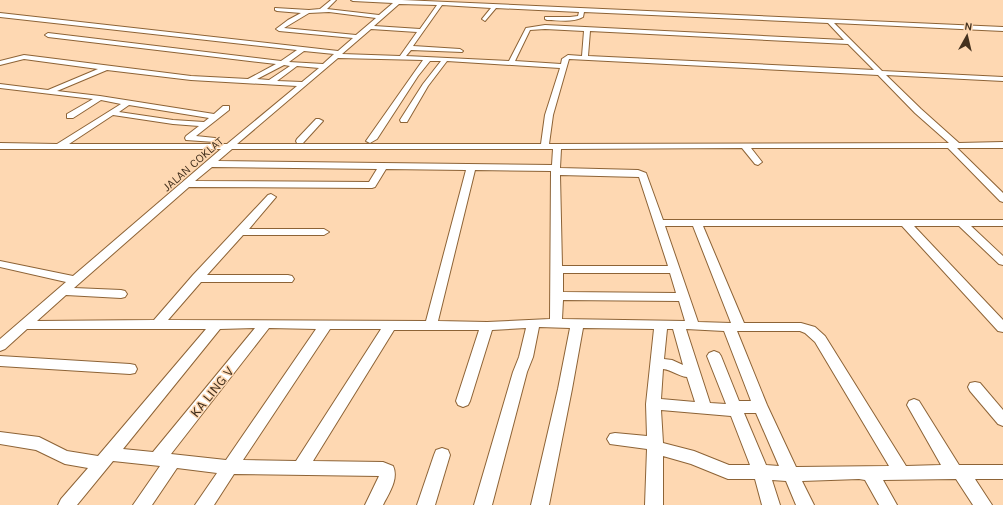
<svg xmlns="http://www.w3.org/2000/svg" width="1003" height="505" font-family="Karla,sans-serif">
	<rect width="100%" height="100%" fill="#fed8b2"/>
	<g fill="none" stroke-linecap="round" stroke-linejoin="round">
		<defs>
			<g id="minor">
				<path d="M 331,0 L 336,0 L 327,9 L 379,15 L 393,3 L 353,1 L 351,0 L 402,0 L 1003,27 L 1003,31 L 834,23 L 882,71 L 1003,77 L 1003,81 L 886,75 L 921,109 L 959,143 L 1003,142 L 1003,148 L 957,148 L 1003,193 L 1003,202 L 1000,201 L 948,148 L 751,148 L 762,162 L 758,165 L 755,164 L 742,148 L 561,149 L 560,168 L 638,170 L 646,173 L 663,220 L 1003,220 L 1003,226 L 971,226 L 1003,256 L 1003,265 L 999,264 L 959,226 L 914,226 L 1003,320 L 1003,332 L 998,331 L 902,226 L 703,226 L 744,323 L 801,323 L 815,327 L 825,336 L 906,466 L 941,465 L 907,405 L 909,401 L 914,399 L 919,401 L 959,465 L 1003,465 L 1003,479 L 975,479 L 992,505 L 973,505 L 956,479 L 883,480 L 897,505 L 879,505 L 865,480 L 859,479 L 802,481 L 814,505 L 796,505 L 786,481 L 772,480 L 780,505 L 762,505 L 755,479 L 728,479 L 691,464 L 663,456 L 663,505 L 645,505 L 647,449 L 610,444 L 607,439 L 610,434 L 615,433 L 647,436 L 646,404 L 654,329 L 583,328 L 572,389 L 549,505 L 531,505 L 558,389 L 570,328 L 539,327 L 533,357 L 527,372 L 492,505 L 474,505 L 513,372 L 519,357 L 526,328 L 492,330 L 470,401 L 468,405 L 463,407 L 458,405 L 456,401 L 479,330 L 394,330 L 313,461 L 383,462 L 393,466 C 399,479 389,493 383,505 L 365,505 L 379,476 L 234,474 L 214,505 L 195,505 L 217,473 L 177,468 L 152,505 L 133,505 L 160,466 L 113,461 L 77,505 L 58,505 L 61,499 L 88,468 L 65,464 L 36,450 L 0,444 L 0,432 L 39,437 L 67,451 L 98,456 L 206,329 L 27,329 L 5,349 L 0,351 L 0,339 L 66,282 L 0,267 L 0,261 L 73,276 L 221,149 L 0,149 L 0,143 L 57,144 L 121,104 L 101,100 L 73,118 L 67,118 L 67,114 L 93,99 L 0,88 L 0,84 L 48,90 L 98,69 L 24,59 L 0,65 L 0,61 L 24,55 L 191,76 L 248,79 L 276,64 L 48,37 L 45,35 L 48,33 L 281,61 L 297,50 L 0,17 L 0,13 L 338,51 L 353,38 L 279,31 L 276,29 L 288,20 L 301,13 L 277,11 L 275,10 L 275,8 L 309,10 L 320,9 ZM 399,4 L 437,5 L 420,29 L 374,26 ZM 442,5 L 491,8 L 482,19 L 485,21 L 496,8 L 579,12 L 578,16 L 570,17 L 545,17 L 545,19 L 547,20 C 558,20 573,23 583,17 L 584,12 L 828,23 L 844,40 L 545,25 L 526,28 L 509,61 L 406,56 L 411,50 L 462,52 L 463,51 L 460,49 L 413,46 ZM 329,12 L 376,18 L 356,35 L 284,28 L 309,13 ZM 371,29 L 417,32 L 400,56 L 342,54 ZM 545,29 L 584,31 L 582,56 L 568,55 L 562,59 L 561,64 L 515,61 L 530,30 ZM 590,31 L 848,44 L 874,70 L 588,56 ZM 304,51 L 334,54 L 323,64 L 289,62 ZM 338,58 L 423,60 L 366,141 L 370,143 L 377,139 L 418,76 L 430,61 L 441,61 L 423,84 L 400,120 L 401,122 L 407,122 L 428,86 L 447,61 L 560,68 L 545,115 L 541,144 L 237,144 ZM 569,59 L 878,75 L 915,113 L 949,143 L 549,144 L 553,115 ZM 284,65 L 290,66 L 269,80 L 257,79 ZM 297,66 L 319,68 L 302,82 L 277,81 ZM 107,70 L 191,80 L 297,86 L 227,144 L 69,144 L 113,115 L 173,124 L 199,126 L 186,136 L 185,138 L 186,140 L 215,142 L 219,140 L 215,138 L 196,136 L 229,110 L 229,106 L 223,106 L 214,114 L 100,96 L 57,91 ZM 129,105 L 209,118 L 204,122 L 173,120 L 119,112 ZM 232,149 L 553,149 L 552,165 L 218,161 ZM 212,167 L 377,169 L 369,182 L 195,181 ZM 386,169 L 466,170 L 426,321 L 168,320 L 201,282 L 292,282 L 294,279 L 292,276 L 288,275 L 207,275 L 243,235 L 324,235 L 329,232 L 324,229 L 249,229 L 276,197 L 271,194 L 268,195 L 193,275 L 154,320 L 37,321 L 66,295 L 121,298 L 125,297 L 127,294 L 125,291 L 121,290 L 74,288 L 189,187 L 372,188 L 375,187 ZM 475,170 L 551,171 L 550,319 L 487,322 L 438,321 ZM 560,175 L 639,177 L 668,266 L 562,266 ZM 665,226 L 693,226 L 731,323 L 698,322 ZM 563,273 L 670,273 L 676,293 L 563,292 ZM 563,300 L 679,301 L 685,321 L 562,319 ZM 255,328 L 153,452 L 123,449 L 220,329 ZM 269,328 L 316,329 L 226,460 L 171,454 ZM 330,329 L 381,329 L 296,461 L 243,460 ZM 667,329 L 673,329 L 683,365 L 672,360 L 664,359 ZM 686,329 L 724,331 L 751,401 L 739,401 L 721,356 L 719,353 L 714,351 L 709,353 L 707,356 L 726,404 L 710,403 ZM 737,331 L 800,331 L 805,333 L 815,342 L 889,466 L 796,467 L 767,405 ZM 663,369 C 672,370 678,376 687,377 L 695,402 L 661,399 ZM 661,410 L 731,416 L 750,465 L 729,465 L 694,451 L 663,443 ZM 744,413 L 756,413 L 779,466 L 766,465 Z"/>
				<polygon points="316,119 319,119 323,121 303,143 297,143 296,141 297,139"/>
				<polygon points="0,356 130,364 135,365 137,369 135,373 130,374 0,366"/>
				<polygon points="975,382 980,383 1003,410 1003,426 998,424 970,391 968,387 970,383"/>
				<polygon points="442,448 448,450 450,455 435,505 417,505 434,455 436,450"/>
			</g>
		</defs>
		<!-- minor casing -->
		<use href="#minor" stroke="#8d6336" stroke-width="2"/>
		<!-- minor -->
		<use href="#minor" fill="#fff" fill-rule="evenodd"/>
	</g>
	<g text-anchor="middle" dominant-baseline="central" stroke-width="3" stroke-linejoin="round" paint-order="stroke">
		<!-- street labels -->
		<g font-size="12" fill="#45321f" stroke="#fed8b2">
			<text transform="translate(193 164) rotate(-41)">JALAN COKLAT</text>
		</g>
		<!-- near-street labels -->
		<g font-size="14" fill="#45321f" stroke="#fed8b2">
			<text transform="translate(212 392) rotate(-51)">KA LING V</text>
		</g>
	</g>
	<!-- north arrow -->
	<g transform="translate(967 36) rotate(8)" stroke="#fed8b2" stroke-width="3" paint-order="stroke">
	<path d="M0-3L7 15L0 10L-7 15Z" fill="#45321f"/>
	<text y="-6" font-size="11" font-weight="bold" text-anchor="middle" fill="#45321f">N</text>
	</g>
</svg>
